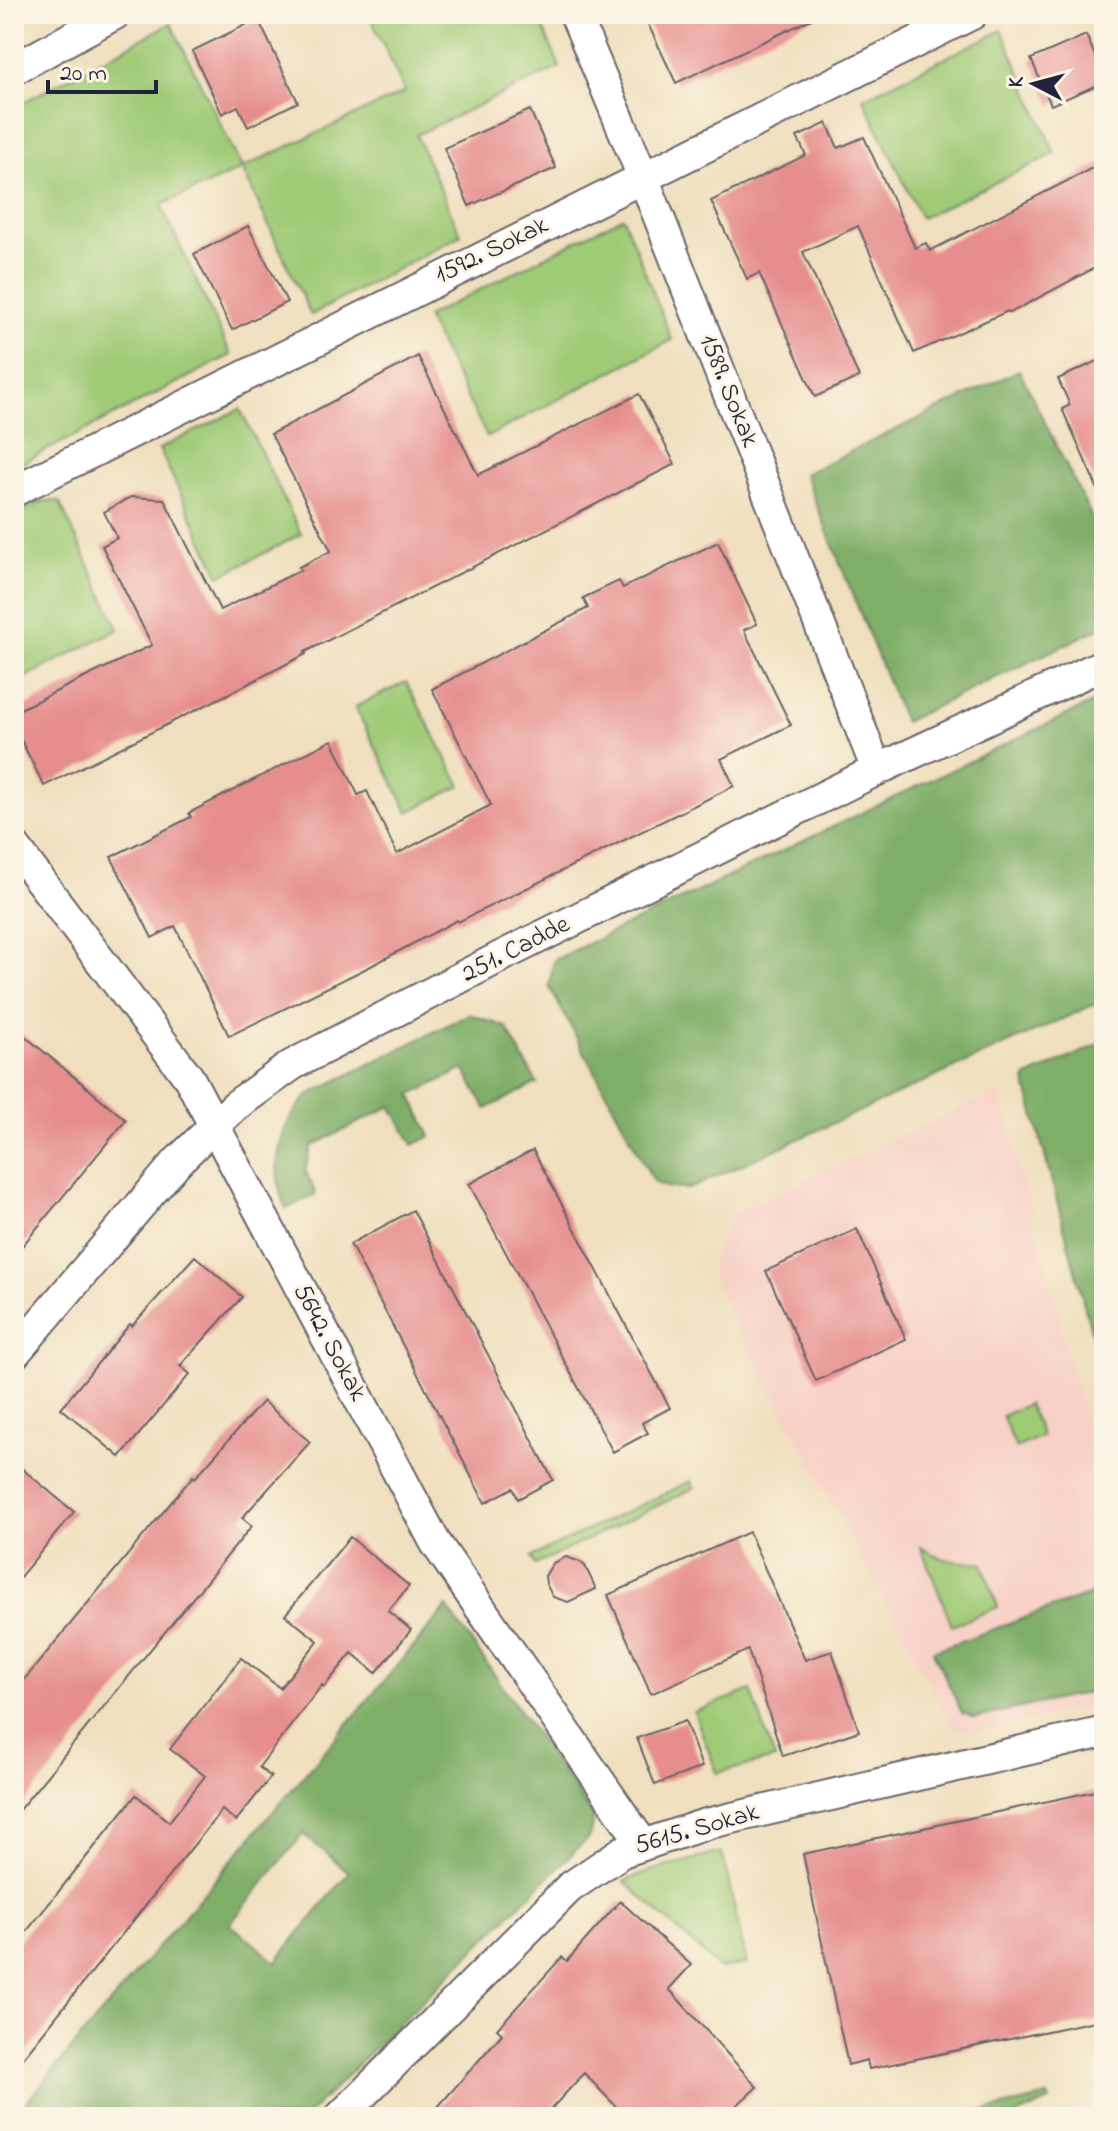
<svg xmlns="http://www.w3.org/2000/svg" width="1118" height="2131" font-family="'Indie Flower',sans-serif">
	<rect width="100%" height="100%" fill="#fcf5e5"/>
	<filter id="ink" filterUnits="userSpaceOnUse"><feTurbulence type="fractalNoise" baseFrequency=".0125" numOctaves="2"/><feDisplacementMap in="SourceGraphic" scale="16" xChannelSelector="R" yChannelSelector="G"/><feConvolveMatrix kernelMatrix="1 2 1 2 8 2 1 2 1" color-interpolation-filters="sRGB"/></filter>
	<filter id="wash" filterUnits="userSpaceOnUse"><feTurbulence type="fractalNoise" baseFrequency=".006" numOctaves="4" result="noise"/><feDisplacementMap in="SourceGraphic" scale="32" xChannelSelector="R" yChannelSelector="G"/><feGaussianBlur stdDeviation="1.8" result="paint"/><feColorMatrix in="noise" values="0 0 0 0 0 0 0 0 0 0 0 0 0 0 0 0 0 1.4 0 .05"/><feComposite in="paint" operator="in"/></filter>
	<g filter="url(#wash)">
		<rect width="100%" height="100%" fill="#f0dfbe"/>
		<!-- built -->
		<polygon fill="#f7d1c6" points="1000,1090 1104,1489 1104,1703 974,1733 952,1726 715,1285 710,1265 731,1218 740,1210"/>
		<!-- green -->
		<g fill="#9fca76" stroke="#607658" stroke-width="2">
			<polygon points="369,14 537,14 560,67 416,135 461,235 311,315 242,169 161,205 231,355 14,467 14,107 171,23 242,168 405,92"/>
			<polygon points="1002,30 1055,154 921,218 863,98"/>
			<polygon points="623,217 672,340 487,437 426,317"/>
			<polygon points="240,409 301,534 220,576 159,449"/>
			<polygon points="43,501 59,501 119,629 14,683 14,515"/>
			<polygon points="406,682 461,786 408,812 355,707"/>
			<polygon points="1028,1404 1042,1436 1016,1448 1002,1416"/>
			<polygon points="691,1481 694,1488 535,1565 531,1557"/>
			<path d="M 921,1547 C 940,1561 959,1563 982,1562 L 998,1607 L 952,1626 Z"/>
			<polygon points="751,1690 775,1759 717,1773 694,1712"/>
			<polygon points="722,1852 747,1964 720,1969 624,1881 650,1871"/>
		</g>
		<!-- forest -->
		<g fill="#7fae67" stroke="#506851" stroke-width="2" fill-rule="evenodd">
			<polygon points="1019,370 1104,542 1104,626 904,722 804,474"/>
			<path d="M 1104,697 L 1104,1000 L 691,1188 C 678,1190 666,1189 654,1182 L 549,986 L 554,960 Z"/>
			<path d="M 469,1014 L 506,1027 L 537,1083 L 486,1109 L 464,1069 L 411,1095 L 431,1136 L 413,1145 L 391,1106 L 312,1146 L 305,1170 L 316,1194 L 286,1209 C 269,1169 278,1124 310,1094 Z"/>
			<polygon points="1104,1042 1104,1380 1025,1080 1027,1077"/>
			<polygon points="1104,1589 1104,1689 975,1718 962,1713 933,1651"/>
			<path d="M 447,1607 L 594,1817 L 589,1837 L 305,2117 L 21,2117 L 17,2113 ZM 303,1834 L 349,1872 L 276,1962 L 230,1924 Z"/>
			<polygon points="1048,2096 1050,2101 1014,2117 960,2117"/>
		</g>
		<g id="blocks">
			<!-- building -->
			<g fill="#e68e8e">
				<polygon points="669,14 822,14 676,83 648,24"/>
				<polygon points="258,19 298,102 248,127 238,106 222,114 192,51"/>
				<polygon points="1086,35 1104,76 1104,82 1051,105 1031,59"/>
				<polygon points="530,110 556,168 469,206 444,148"/>
				<polygon points="827,123 838,148 864,137 915,248 926,243 930,251 1104,162 1104,263 1010,313 1008,311 914,353 858,226 803,252 859,377 815,397 759,273 747,279 711,201 806,155 797,137"/>
				<polygon points="248,226 287,302 232,330 194,254"/>
				<polygon points="418,356 478,475 639,394 675,464 305,652 306,654 232,692 44,786 14,726 14,712 152,645 102,546 117,538 104,512 131,497 164,499 220,610 301,570 299,567 331,551 271,434"/>
				<polygon points="1104,358 1104,503 1062,409 1070,405 1058,379"/>
				<polygon points="718,542 757,624 744,630 791,725 721,759 734,786 458,922 457,920 371,966 229,1036 175,926 152,938 111,857 191,817 189,813 332,740 358,795 367,791 397,854 491,805 432,689 588,608 583,598 619,581 623,588"/>
				<polygon points="14,1027 126,1120 14,1256"/>
				<polygon points="533,1150 670,1408 642,1423 648,1433 613,1452 469,1184"/>
				<polygon points="413,1210 553,1480 518,1499 513,1488 485,1503 350,1244"/>
				<polygon points="857,1229 906,1339 816,1381 766,1271"/>
				<polygon points="195,1256 242,1297 180,1366 190,1374 120,1457 61,1408 130,1324 132,1326"/>
				<polygon points="263,1401 310,1442 242,1518 252,1526 14,1816 14,1692 193,1476 195,1478"/>
				<polygon points="14,1462 74,1512 14,1584"/>
				<polygon points="749,1532 805,1660 832,1651 859,1731 783,1756 748,1650 651,1694 608,1595"/>
				<polygon points="350,1537 409,1586 388,1611 411,1630 376,1673 352,1653 324,1687 322,1685 259,1767 271,1777 236,1821 222,1810 14,2069 14,1947 136,1795 169,1822 205,1776 170,1749 241,1658 280,1688 318,1641 285,1615"/>
				<polygon points="566,1557 580,1562 585,1566 596,1589 568,1602 553,1597 546,1584 545,1576 553,1563"/>
				<polygon points="685,1721 702,1767 655,1785 637,1738"/>
				<polygon points="1104,1789 1104,2019 869,2069 867,2060 848,2065 803,1854"/>
				<polygon points="620,1901 691,1965 669,1989 757,2087 724,2117 626,2117 584,2073 544,2117 429,2117 502,2034 497,2029 562,1957 567,1961"/>
			</g>
		</g>
	</g>
	<g filter="url(#ink)">
		<use href="#blocks" fill-opacity="0" stroke="#6a6469" stroke-width="2"/>
		<g fill="none" stroke-linecap="round" stroke-linejoin="round">
			<defs>
				<g id="street">
					<polyline points="575,14 643,177 877,770"/>
					<polyline points="14,69 115,14"/>
					<polyline points="14,491 972,14"/>
					<polyline points="14,846 189,1078 435,1542 642,1843"/>
					<polyline points="14,1354 177,1162 235,1106 292,1065 500,957 877,770 1104,664"/>
					<polyline points="340,2117 569,1888 622,1852 706,1824 1104,1732"/>
				</g>
			</defs>
			<!-- street casing -->
			<use href="#street" stroke="#6a6469" stroke-width="34"/>
			<!-- street -->
			<use href="#street" stroke="#fff" stroke-width="30"/>
		</g>
	</g>
	<g text-anchor="middle" dominant-baseline="central" stroke-width="6" stroke-linejoin="round" paint-order="stroke">
		<!-- street labels -->
		<g font-size="26" fill="#22223b" stroke="#fcf5e5">
			<text transform="translate(492 251) rotate(-26)">1592. Sokak</text>
			<text transform="translate(728 391) rotate(68)">1589. Sokak</text>
			<text transform="translate(516 950) rotate(-27)">251. Cadde</text>
			<text transform="translate(329 1343) rotate(62)">5642. Sokak</text>
			<text transform="translate(697 1830) rotate(-16)">5615. Sokak</text>
		</g>
	</g>
	<!-- margin -->
	<rect width="1118" height="2131" fill="none" stroke="#fcf5e5" stroke-width="48"/>
	<!-- north arrow -->
	<g transform="translate(1034 84) rotate(276)" stroke="#fcf5e5" stroke-width="6" paint-order="stroke">
	<path d="M0-6L14 30L0 20L-14 30Z" fill="#22223b"/>
	<text y="-12" font-size="22" font-weight="bold" text-anchor="middle" fill="#22223b">K</text>
	</g>
	<!-- scale -->
	<path d="M48 80v12h108v-12" fill="none" stroke="#22223b" stroke-width="4"/>
	<text x="60" y="80" font-size="24" fill="#22223b" stroke="#fcf5e5" stroke-width="6" paint-order="stroke">20 m</text>
</svg>
